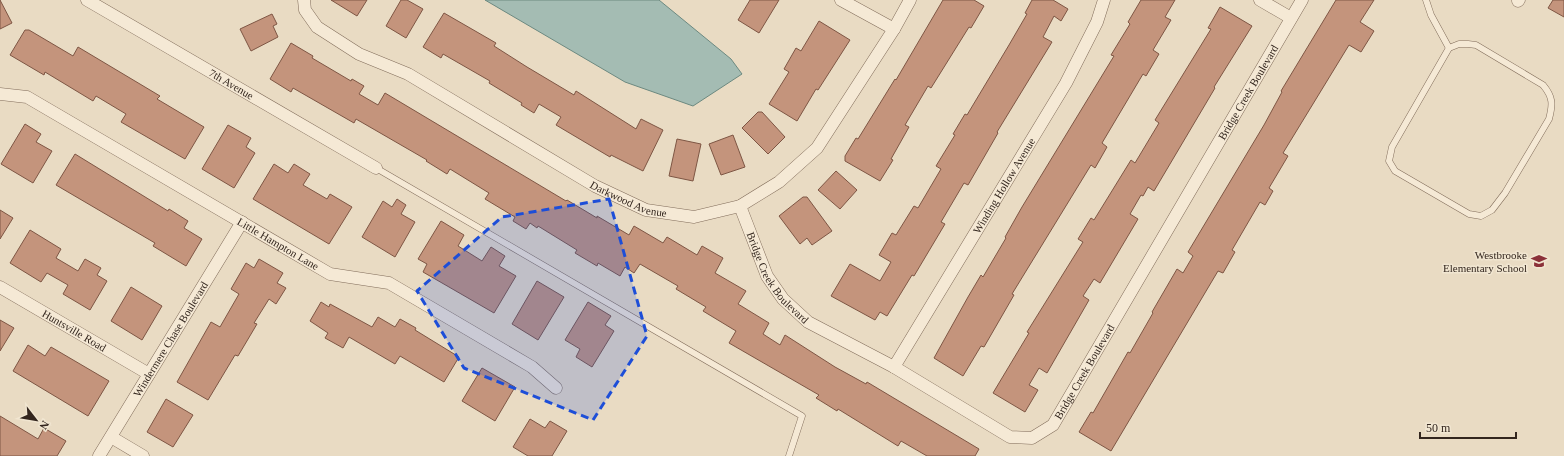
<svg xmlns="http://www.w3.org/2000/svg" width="1564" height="456" font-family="'Times New Roman',serif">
	<rect width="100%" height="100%" fill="#e9dbc3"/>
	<!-- water -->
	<polygon fill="#a4bcb3" stroke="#6c8980" points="485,0 659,0 731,59 742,74 693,106 625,82"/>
	<!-- building -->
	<g fill="#c4947c" stroke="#7e5644">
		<polygon points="0,0 12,23 0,29"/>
		<polygon points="331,0 367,0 357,16"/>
		<polygon points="401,0 407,0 423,9 406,38 386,26"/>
		<polygon points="750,0 779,0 759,33 738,20"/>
		<polygon points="943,0 974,0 984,6 971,28 969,27 931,88 928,86 905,125 909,127 891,159 893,160 880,181 845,161 845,156 856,138 858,139 895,79 896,80"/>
		<polygon points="1032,0 1053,0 1068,9 1061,21 1054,16 1043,37 1052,42 997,132 998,133 968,185 964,183 941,222 945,224 914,276 912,275 887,316 880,312 875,320 831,296 850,264 880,281 891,262 879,255 892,233 896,235 914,206 918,208 941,169 936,166 955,135 953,134 965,114 967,115 1009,45 1027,14 1025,13"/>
		<polygon points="1141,0 1175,0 1165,17 1171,20 1153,50 1159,54 1146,76 1143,74 1102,143 1107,147 1095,168 1091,165 1012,294 1014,295 984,347 981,346 963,376 934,358 968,297 981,275 983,277 1006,238 1005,237 1022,207 1114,56 1111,55 1130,24 1128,22"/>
		<polygon points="1336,0 1374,0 1360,22 1374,31 1361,52 1349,45 1283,153 1288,156 1269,188 1273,191 1265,205 1260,202 1232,250 1235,252 1223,273 1218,271 1111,451 1079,432 1091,412 1093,413 1128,352 1130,353 1153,313 1152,312 1177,269 1183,273 1193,256 1188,252 1264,125 1282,92 1281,91"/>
		<polygon points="1553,0 1564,0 1564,17 1548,8"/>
		<polygon points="1220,7 1252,26 1214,87 1215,88 1154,191 1148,187 1143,196 1141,195 1130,214 1138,219 1100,283 1094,279 1083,296 1089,300 1047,373 1039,368 1029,385 1038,390 1025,412 993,393 1029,333 1027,332 1083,242 1078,239 1091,218 1094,220 1131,160 1135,163 1159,123 1155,120 1211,29 1208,28"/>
		<polygon points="444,13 496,43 494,46 527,67 574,95 576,91 636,129 641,119 663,130 643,171 611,155 610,157 556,125 561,117 539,104 534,113 521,105 522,103 489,83 490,81 443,54 441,58 423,47"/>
		<polygon points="272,14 277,24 273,26 278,37 251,51 240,29"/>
		<polygon points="819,21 850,40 818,90 816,89 797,121 769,104 789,72 784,69 796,48 801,51"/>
		<polygon points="25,30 29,30 73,56 78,47 160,96 157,99 204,127 185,159 121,122 126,114 96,96 93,101 45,72 44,75 10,55"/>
		<polygon points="291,43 313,56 312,58 351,81 352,79 364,86 359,94 378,105 385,93 566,201 567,200 597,218 597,216 629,235 634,226 663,243 667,237 697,255 702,246 723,258 715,273 746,291 738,304 769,323 763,334 780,345 785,335 835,367 866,384 867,382 979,449 975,456 927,456 901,441 898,446 838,409 837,411 816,398 819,395 729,343 736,331 703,311 706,307 676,289 678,286 640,264 634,273 625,267 620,276 598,263 597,266 575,253 577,250 538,226 537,228 530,223 526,229 513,221 515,217 485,199 489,193 450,169 447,174 426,161 427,160 356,119 354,123 293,88 291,92 270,79"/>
		<polygon points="758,112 762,112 785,137 768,154 742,128"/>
		<polygon points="25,124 41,134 36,142 52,151 33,183 1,164"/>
		<polygon points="228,125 251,138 246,147 255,153 234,188 202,169"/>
		<polygon points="733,135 745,167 721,175 709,144"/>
		<polygon points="677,139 701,144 693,181 669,176"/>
		<polygon points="75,154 168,211 169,209 188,221 184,228 202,239 186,266 153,246 155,243 56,185"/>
		<polygon points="274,164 288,173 294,164 310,174 303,185 327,199 330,194 352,207 329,244 253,199"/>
		<polygon points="836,171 857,190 840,209 818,190"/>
		<polygon points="803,197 807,197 832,231 812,245 807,238 800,244 779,216"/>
		<polygon points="397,199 406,205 401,214 415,222 395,257 362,237 383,201 392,207"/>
		<polygon points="0,210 13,218 0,239"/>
		<polygon points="441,221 464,235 458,246 482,261 491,247 505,256 499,266 516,276 494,313 423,272 427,264 418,259"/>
		<polygon points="30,230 61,249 56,258 78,271 85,259 101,268 97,275 107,281 90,310 63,294 68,285 47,273 41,282 10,263"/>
		<polygon points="259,259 283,273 277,283 286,288 276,304 269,299 254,323 257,324 238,356 235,355 208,400 177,382 211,322 220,327 239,294 231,289 246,263 254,268"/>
		<polygon points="537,281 564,297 538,340 512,324"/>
		<polygon points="131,287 162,306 142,340 111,321"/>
		<polygon points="321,302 329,307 330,304 372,327 378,317 395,327 400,319 416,328 415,330 459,357 444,382 400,356 395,364 349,337 343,348 325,338 328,333 310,321"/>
		<polygon points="588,302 611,316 605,325 614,331 592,367 576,357 580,349 565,340"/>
		<polygon points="0,320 14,328 0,351"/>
		<polygon points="28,345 45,356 51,347 109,381 88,416 13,371"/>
		<polygon points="482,368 515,387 495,421 462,401"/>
		<polygon points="166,399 193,415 173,447 147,432"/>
		<polygon points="0,416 38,439 44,428 66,441 57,456 0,456"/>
		<polygon points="530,419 545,428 550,421 567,431 552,456 528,456 513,447"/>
	</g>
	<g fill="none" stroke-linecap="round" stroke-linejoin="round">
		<defs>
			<g id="lane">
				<polyline points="1426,0 1431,15 1449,48"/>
				<path d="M 1459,44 L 1468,44 L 1476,45 L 1543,85 C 1553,97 1553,104 1549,119 L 1505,193 L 1492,210 L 1481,216 L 1469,214 L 1395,171 L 1389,161 L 1392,147 L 1449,48 Z"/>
				<polyline points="376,168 802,416 789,456"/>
			</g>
			<g id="street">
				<path id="s1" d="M 87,0 L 376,168"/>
				<path id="s2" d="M 304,0 L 305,10 L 317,27 L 359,54 L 408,74 L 595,186 L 646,210 L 694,217 L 740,206 L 779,182 L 817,148 L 894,29 L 910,0"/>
				<polyline points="841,0 894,29"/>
				<polyline points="1260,0 1291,18"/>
				<polyline points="1518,1 1519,0"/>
				<path id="s3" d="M 0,94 L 27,97 L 330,274 L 389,283 L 532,367 L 556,388"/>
				<path id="s4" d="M 740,206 L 767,276 L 783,299 L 808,322 L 894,367 L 1010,437 L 1032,438 L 1053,425 L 1302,0"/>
				<path id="s5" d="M 0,287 L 149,374"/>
				<path id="s6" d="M 894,367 L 1066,83 L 1097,22 L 1104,0"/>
				<polyline points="111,437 143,456"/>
				<path id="s7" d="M 99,456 L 242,222"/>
			</g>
		</defs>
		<!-- lane casing -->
		<use href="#lane" stroke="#826d5b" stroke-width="7"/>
		<!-- street casing -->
		<use href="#street" stroke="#826d5b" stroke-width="13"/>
		<!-- lane -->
		<use href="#lane" stroke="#f5e9d5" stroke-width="6"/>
		<!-- street -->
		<use href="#street" stroke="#f5e9d5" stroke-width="12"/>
	</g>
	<!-- marked area -->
	<path fill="#1d4ed8" fill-opacity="0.2" stroke="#1d4ed8" stroke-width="3" stroke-dasharray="8 5" stroke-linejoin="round" d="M 609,199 L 647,336 L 593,420 L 464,368 L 417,291 L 502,217 Z"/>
	<!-- icons -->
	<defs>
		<symbol id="school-bare" viewBox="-9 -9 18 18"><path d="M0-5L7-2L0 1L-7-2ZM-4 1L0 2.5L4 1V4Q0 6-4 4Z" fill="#8b3139" stroke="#f1e6d1" stroke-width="2.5" paint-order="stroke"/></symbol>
	</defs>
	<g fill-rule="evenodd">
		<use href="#school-bare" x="1528" y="250" width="22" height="22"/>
	</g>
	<g text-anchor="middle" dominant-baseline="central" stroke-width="3" stroke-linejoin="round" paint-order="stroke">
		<!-- street labels -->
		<g font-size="11" fill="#33261e" stroke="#f1e6d1">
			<text stroke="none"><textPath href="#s1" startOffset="167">7th Avenue</textPath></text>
			<text stroke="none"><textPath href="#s4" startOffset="802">Bridge Creek Boulevard</textPath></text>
			<text stroke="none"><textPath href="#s6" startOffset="212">Winding Hollow Avenue</textPath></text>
			<text stroke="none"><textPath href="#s2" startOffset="388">Darkwood Avenue</textPath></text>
			<text stroke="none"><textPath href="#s3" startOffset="318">Little Hampton Lane</textPath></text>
			<text stroke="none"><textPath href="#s4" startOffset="82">Bridge Creek Boulevard</textPath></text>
			<text stroke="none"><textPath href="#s5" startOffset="86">Huntsville Road</textPath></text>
			<text stroke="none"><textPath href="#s7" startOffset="137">Windermere Chase Boulevard</textPath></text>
			<text stroke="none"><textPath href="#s4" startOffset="478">Bridge Creek Boulevard</textPath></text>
		</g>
		<!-- poi labels -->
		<g font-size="11" fill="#33261e" stroke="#f1e6d1" text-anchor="end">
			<text x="1527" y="255">Westbrooke<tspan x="1527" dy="13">Elementary School</tspan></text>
		</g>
	</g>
	<!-- north arrow -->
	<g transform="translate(36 420) rotate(121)" stroke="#f1e6d1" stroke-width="3" paint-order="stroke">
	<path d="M0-3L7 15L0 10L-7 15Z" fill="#33261e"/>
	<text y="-6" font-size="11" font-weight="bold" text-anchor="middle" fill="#33261e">N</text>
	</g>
	<!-- scale -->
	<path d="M1420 432v6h96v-6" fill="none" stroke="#33261e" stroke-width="2"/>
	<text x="1426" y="432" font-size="12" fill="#33261e" stroke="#f1e6d1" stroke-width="3" paint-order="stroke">50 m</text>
</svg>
